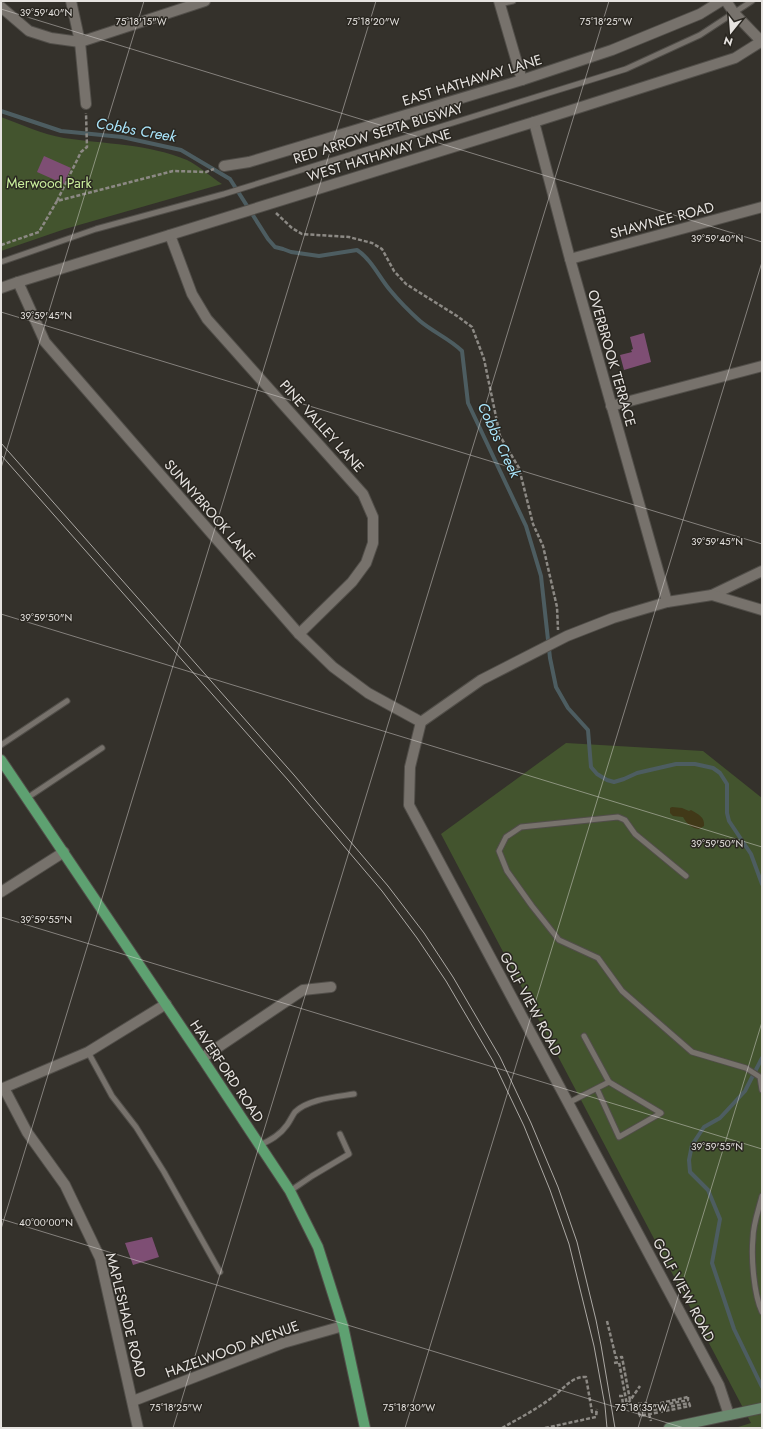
<svg xmlns="http://www.w3.org/2000/svg" width="763" height="1429" font-family="Jost,sans-serif">
	<rect width="100%" height="100%" fill="#34312b"/>
	<!-- green -->
	<g fill="#43542e">
		<path d="M 1,117 C 22,125 42,134 64,138 C 105,144 149,144 187,160 C 198,165 211,177 222,184 L 65,229 L 1,251 Z"/>
		<polygon points="566,743 703,751 762,798 762,1428 735,1428 751,1423 441,834"/>
	</g>
	<!-- sand -->
	<path fill="#413918" d="M 672,807 L 682,808 L 689,811 L 691,810 C 698,814 705,817 704,826 L 699,829 C 691,828 687,824 683,817 L 673,816 L 670,813 L 670,808 Z"/>
	<g fill="none" stroke-linecap="round" stroke-linejoin="round">
		<!-- stream -->
		<g stroke="#4d5d61" stroke-width="4">
			<path d="M 1,111 L 61,131 L 122,137 L 181,150 L 230,179 L 268,239 L 275,247 L 283,249 L 291,252 L 319,256 L 357,250 C 372,260 379,277 390,290 C 399,301 410,312 420,321 C 433,332 450,339 462,351 L 468,403 L 526,526 L 541,576 L 550,658 L 556,687 L 568,708 L 588,730 L 591,767 L 597,774 L 607,780 L 614,782 L 624,779 L 637,773 L 676,764 L 695,764 L 713,768 L 720,773 L 727,784 L 727,813 L 729,821 L 751,854 L 762,884"/>
			<polyline points="762,1058 745,1091 720,1118 704,1127 692,1145 689,1160 690,1172 708,1190 720,1219 712,1263 734,1329 762,1387"/>
		</g>
	</g>
	<!-- building -->
	<g fill="#7e4e74">
		<polygon points="44,156 71,168 64,184 37,172"/>
		<polygon points="644,333 651,362 624,370 620,355 632,352 631,350 633,349 630,337"/>
		<polygon points="152,1237 159,1257 133,1265 125,1243"/>
	</g>
	<g fill="none" stroke-linecap="round" stroke-linejoin="round">
		<defs>
			<g id="lane">
				<polyline points="500,4 513,1"/>
				<polyline points="1,262 96,229 224,194 626,69 700,35 752,1"/>
				<polyline points="1,745 67,701"/>
				<polyline points="27,798 102,748"/>
				<polyline points="686,876 635,834 625,820 618,817 521,827 506,837 499,851 507,871 532,906 559,940 598,958 622,991 692,1052 746,1068 760,1077 762,1090"/>
				<polyline points="88,1052 112,1096 136,1127 164,1172 220,1272"/>
				<polyline points="597,1089 619,1137 661,1113 609,1082"/>
				<polyline points="568,1103 609,1082 584,1036"/>
				<path d="M 260,1145 C 271,1140 280,1135 287,1125 C 290,1121 292,1116 295,1112 C 308,1099 336,1097 354,1094"/>
				<polyline points="290,1191 312,1176 349,1154 340,1134"/>
				<path d="M 762,1196 C 759,1209 753,1224 753,1238 C 751,1258 754,1295 762,1312"/>
			</g>
			<g id="street">
				<polyline points="71,1 80,42 86,104"/>
				<polyline points="499,1 522,80"/>
				<polyline points="726,1 734,13 762,42"/>
				<polyline points="1,7 29,31 51,38 80,42 205,1"/>
				<polyline points="534,122 570,259 667,602"/>
				<polyline points="224,166 249,162 522,80 612,50 700,14 721,1"/>
				<polyline points="170,235 192,294 207,319 363,494 373,517 373,543 366,563 352,582 299,634"/>
				<polyline points="570,259 762,207"/>
				<polyline points="18,282 45,342 299,634 333,667 368,693 421,722"/>
				<polyline points="1,288 18,282 534,122 735,58 762,41"/>
				<polyline points="611,406 762,366"/>
				<polyline points="712,595 762,571"/>
				<polyline points="1,892 64,852"/>
				<polyline points="202,1058 303,990 331,987"/>
				<polyline points="4,1088 27,1132 65,1185 100,1258 138,1428"/>
				<polyline points="1,1089 88,1052 166,1004"/>
				<polyline points="133,1401 283,1343 343,1326"/>
				<polyline points="729,1415 719,1385 409,805 410,767 421,722 481,680 567,636 613,618 667,602 712,595 762,610"/>
			</g>
			<polyline id="secondary" points="669,1428 762,1408"/>
			<polyline id="primary" points="1,760 202,1058 290,1191 318,1247 343,1326 365,1428"/>
		</defs>
		<!-- lane casing -->
		<use href="#lane" stroke="#514e49" stroke-width="7"/>
		<!-- street casing -->
		<use href="#street" stroke="#514e49" stroke-width="12"/>
		<!-- secondary casing -->
		<use href="#secondary" stroke="#514e49" stroke-width="12"/>
		<!-- primary casing -->
		<use href="#primary" stroke="#514e49" stroke-width="12"/>
		<!-- path -->
		<g stroke="#8c8984" stroke-width="2.5" stroke-dasharray="4 2" stroke-linecap="butt">
			<polyline points="57,201 81,152 87,147 86,113"/>
			<polyline points="276,213 292,228 302,234 349,237 372,243 382,249 394,271 406,284 457,316 472,327 484,359 500,436 519,468 533,524 543,546 557,607 558,630"/>
			<polyline points="1,245 39,232 57,201 173,171 206,172 214,169"/>
			<polyline points="607,1321 616,1358 622,1357 630,1400"/>
			<polyline points="614,1363 619,1362 627,1405 646,1403 647,1406"/>
			<polyline points="619,1396 622,1396 623,1405 627,1405 640,1386"/>
			<polygon points="688,1397 688,1400 639,1410 638,1408"/>
			<polygon points="689,1403 690,1406 640,1416 639,1413"/>
			<polyline points="649,1414 651,1421"/>
			<path d="M 502,1428 C 518,1419 535,1410 550,1399 C 562,1391 571,1376 586,1377 L 592,1412 L 597,1412"/>
			<polyline points="545,1428 596,1417 597,1409"/>
		</g>
		<!-- lane -->
		<use href="#lane" stroke="#77726c" stroke-width="5"/>
		<!-- street -->
		<use href="#street" stroke="#77726c" stroke-width="10"/>
		<!-- secondary -->
		<use href="#secondary" stroke="#6a896e" stroke-width="10"/>
		<!-- primary -->
		<use href="#primary" stroke="#5ea171" stroke-width="10"/>
		<!-- tram -->
		<g stroke="#aba8a4" stroke-width="1">
			<polyline points="1,443 294,775 388,886 424,933 453,977 500,1057 531,1123 558,1187 577,1242 596,1320 601,1345 615,1428"/>
			<polyline points="1,455 288,780 382,891 417,938 446,981 493,1061 524,1126 550,1190 569,1244 594,1346 605,1406 607,1428"/>
		</g>
	</g>
	<!-- ticks -->
	<path fill="none" stroke="#e6e3e0" stroke-width="1" stroke-opacity="0.45" d="M 1,9 L 762,242M 1,312 L 762,544M 1,468 L 144,1M 1,614 L 762,847M 1,917 L 762,1149M 1,1219 L 684,1428M 1,1229 L 376,1M 173,1428 L 609,1M 405,1428 L 762,262M 638,1428 L 762,1022"/>
	<g text-anchor="middle" dominant-baseline="central" stroke-width="3" stroke-linejoin="round" paint-order="stroke">
		<!-- street labels -->
		<g font-size="14" fill="#e6e3e0" stroke="#2a2721">
			<text transform="translate(472 80) rotate(-17)">EAST HATHAWAY LANE</text>
			<text transform="translate(378 133) rotate(-17)">RED ARROW SEPTA BUSWAY</text>
			<text transform="translate(379 155) rotate(-17)">WEST HATHAWAY LANE</text>
			<text transform="translate(662 220) rotate(-15)">SHAWNEE ROAD</text>
			<text transform="translate(612 358) rotate(74)">OVERBROOK TERRACE</text>
			<text transform="translate(322 426) rotate(48)">PINE VALLEY LANE</text>
			<text transform="translate(210 511) rotate(49)">SUNNYBROOK LANE</text>
			<text transform="translate(531 1004) rotate(62)">GOLF VIEW ROAD</text>
			<text transform="translate(227 1071) rotate(56)">HAVERFORD ROAD</text>
			<text transform="translate(684 1290) rotate(62)">GOLF VIEW ROAD</text>
			<text transform="translate(126 1315) rotate(76)">MAPLESHADE ROAD</text>
			<text transform="translate(232 1349) rotate(-20)">HAZELWOOD AVENUE</text>
		</g>
		<!-- park labels -->
		<g font-size="14" fill="#c9ee9c" stroke="#2a2721">
			<text x="49" y="183">Merwood Park</text>
		</g>
		<!-- water labels -->
		<g font-size="15" font-style="italic" fill="#a9e5fb" stroke="#2a2721">
			<text transform="translate(136 130) rotate(10)">Cobbs Creek</text>
			<text transform="translate(499 440) rotate(65)">Cobbs Creek</text>
		</g>
	</g>
	<g font-size="10" text-anchor="middle" fill="#e6e3e0" stroke="#2a2721" stroke-width="3" stroke-linejoin="round" paint-order="stroke">
		<text x="46" y="16">39°59'40"N</text>
		<text x="141" y="25">75°18'15"W</text>
		<text x="373" y="25">75°18'20"W</text>
		<text x="606" y="25">75°18'25"W</text>
		<text x="717" y="242">39°59'40"N</text>
		<text x="46" y="319">39°59'45"N</text>
		<text x="717" y="545">39°59'45"N</text>
		<text x="46" y="621">39°59'50"N</text>
		<text x="717" y="847">39°59'50"N</text>
		<text x="46" y="923">39°59'55"N</text>
		<text x="717" y="1150">39°59'55"N</text>
		<text x="46" y="1226">40°00'00"N</text>
		<text x="176" y="1411">75°18'25"W</text>
		<text x="409" y="1411">75°18'30"W</text>
		<text x="641" y="1411">75°18'35"W</text>
	</g>
	<!-- border -->
	<rect width="763" height="1429" fill="none" stroke="#e6e3e0" stroke-width="4"/>
	<!-- north arrow -->
	<g transform="translate(731 32) rotate(197)" stroke="#2a2721" stroke-width="3" paint-order="stroke">
	<path d="M0-3L7 15L0 10L-7 15Z" fill="#e6e3e0"/>
	<text y="-6" font-size="11" font-weight="bold" text-anchor="middle" fill="#e6e3e0">N</text>
	</g>
</svg>
